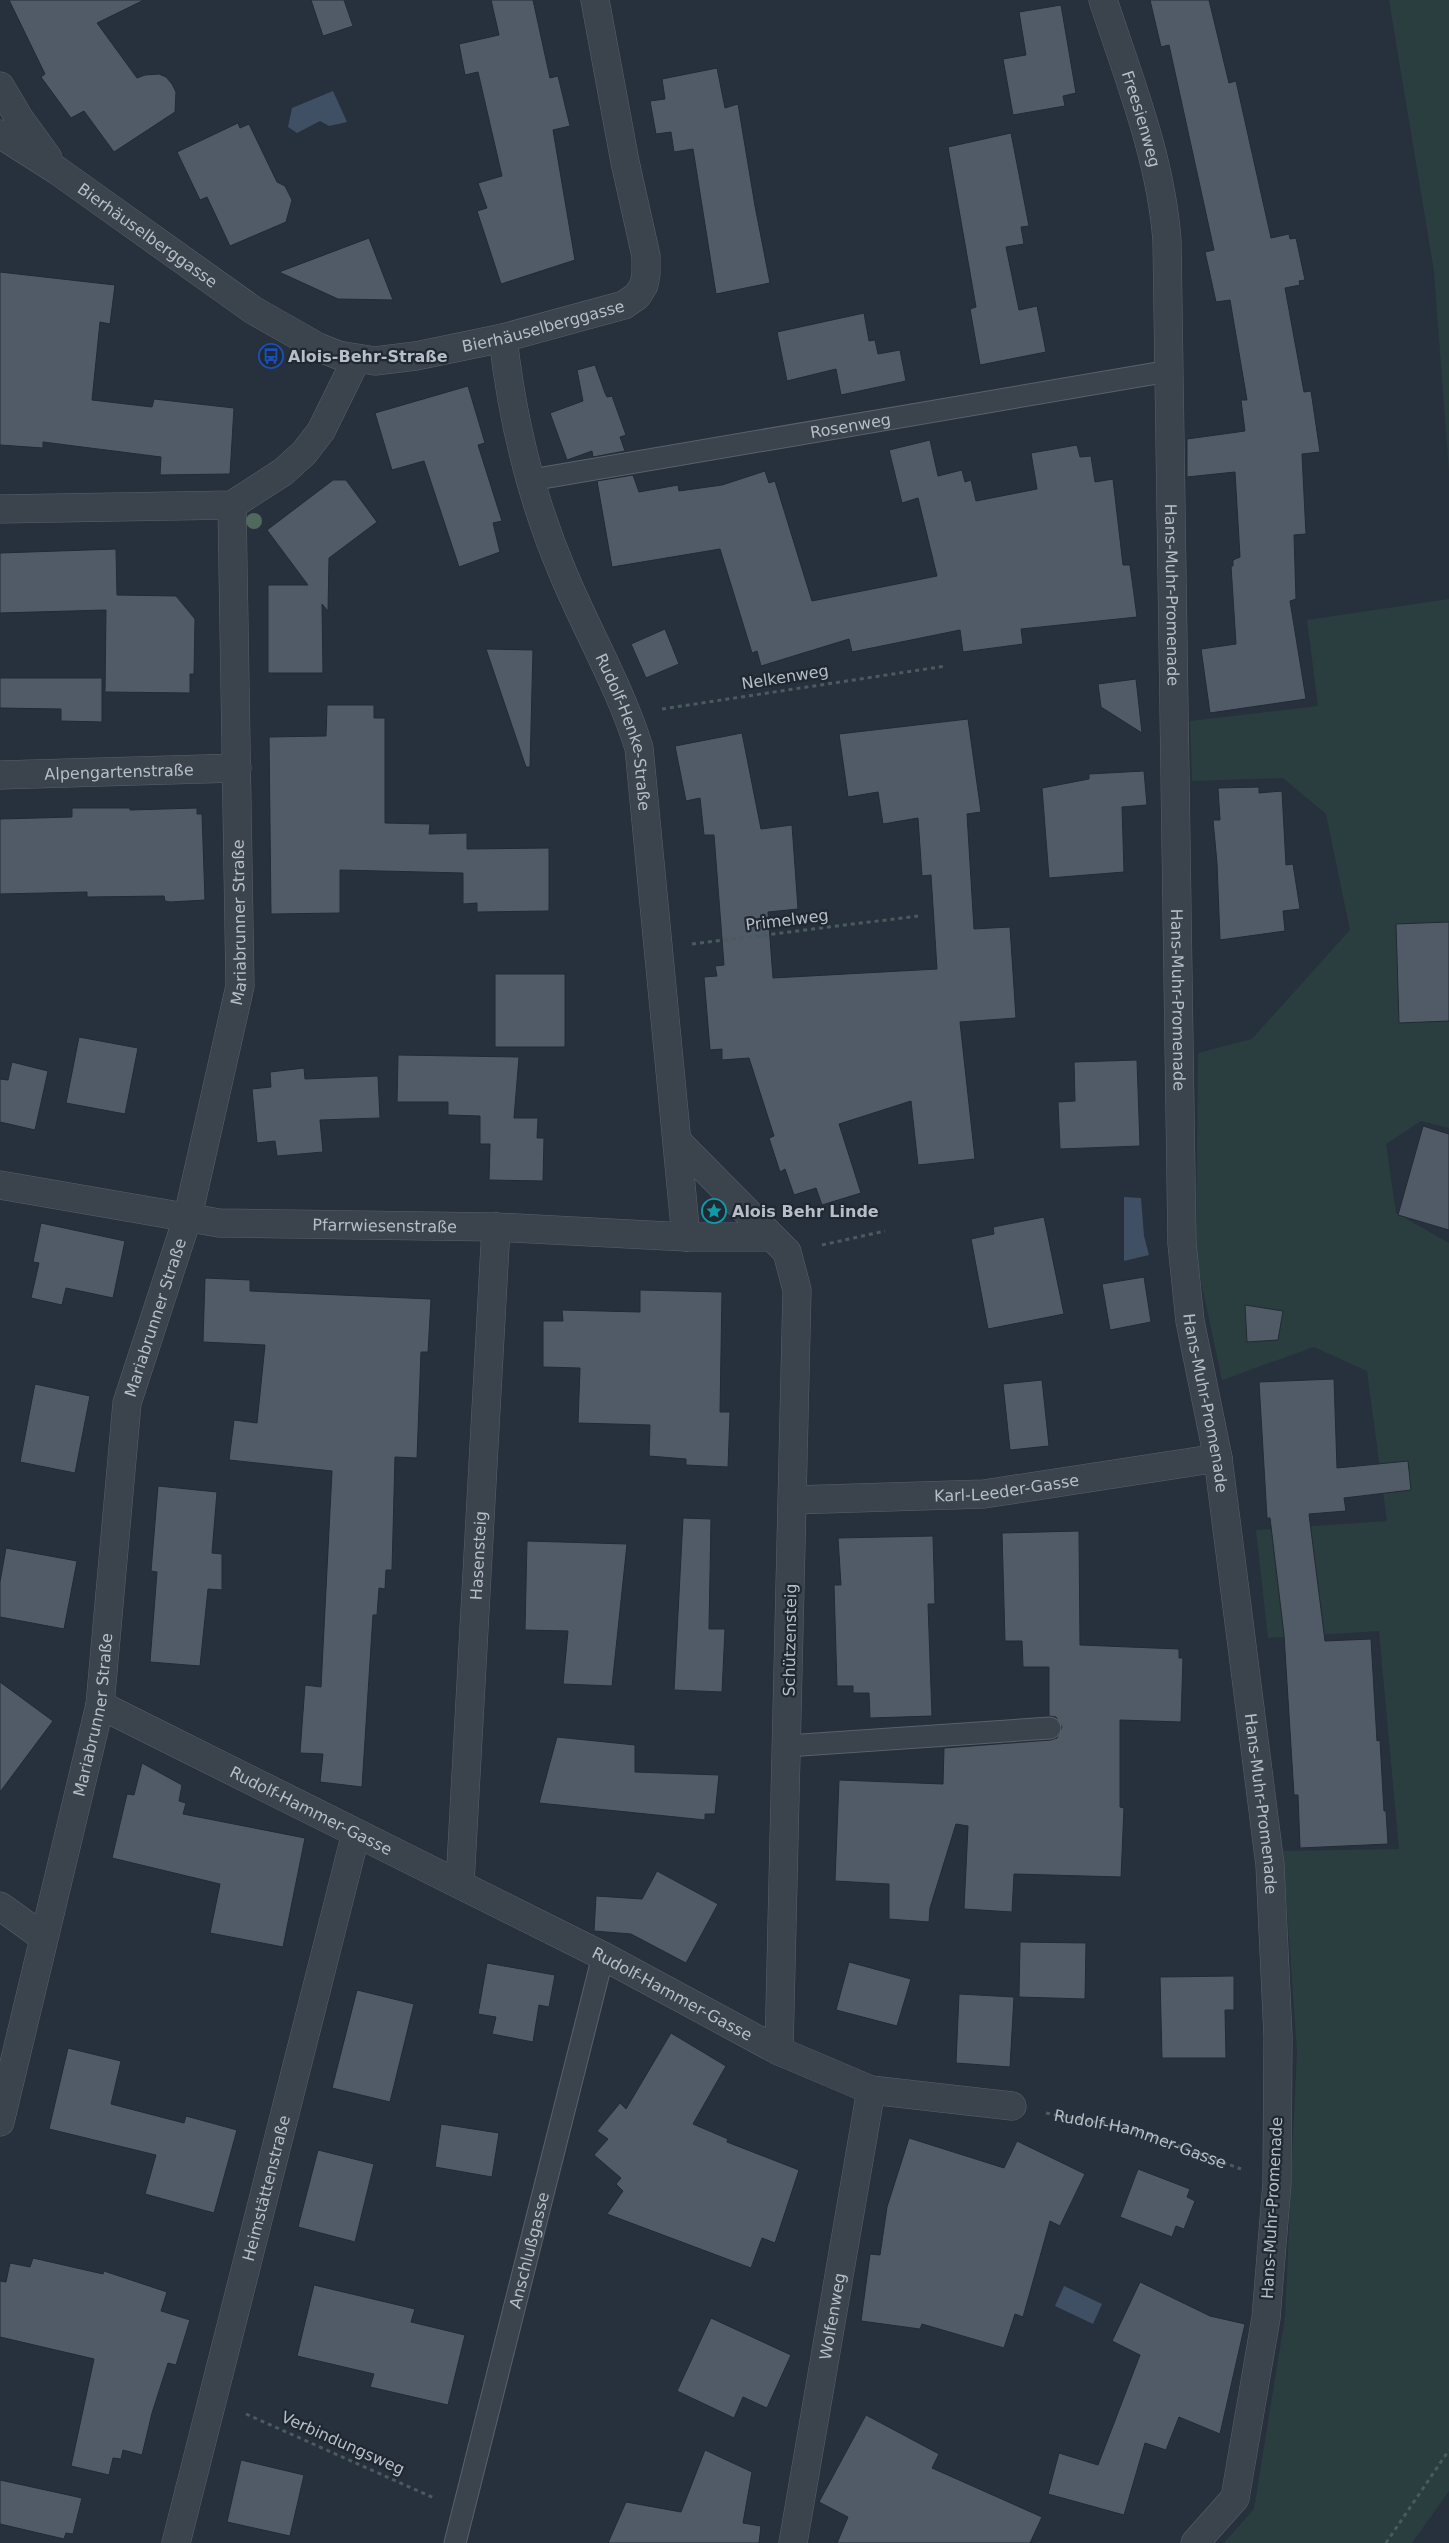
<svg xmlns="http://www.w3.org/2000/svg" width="1449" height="2543" font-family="'DejaVu Sans',sans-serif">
	<rect width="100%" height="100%" fill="#27313d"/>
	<!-- green -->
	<g fill="#2a3e3f">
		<polygon points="1389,0 1449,0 1449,472 1434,271"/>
		<polygon points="1449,599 1449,1128 1421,1121 1386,1144 1396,1213 1449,1243 1449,2491 1412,2543 1224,2543 1254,2509 1285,2317 1297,2052 1283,1851 1399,1849 1379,1631 1268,1638 1256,1530 1387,1521 1367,1371 1314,1347 1222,1380 1196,1257 1198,1053 1252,1039 1350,930 1326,814 1283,778 1192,781 1190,721 1318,706 1307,620"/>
	</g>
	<!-- water -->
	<g fill="#3f4f64">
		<polygon points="333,91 347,122 329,126 320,121 297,133 288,127 292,108"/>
		<polygon points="1124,1197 1141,1198 1144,1236 1149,1255 1124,1261"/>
		<polygon points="1064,2286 1102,2304 1093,2324 1055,2306"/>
	</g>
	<!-- building -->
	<g fill="#515a67" stroke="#222a34">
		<polygon points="9,0 144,0 97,23 137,78 145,75 159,74 166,77 172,84 176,92 175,112 114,152 84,111 71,118 41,77 45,74"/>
		<polygon points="311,0 344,0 353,26 323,36"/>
		<polygon points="491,0 533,0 550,78 558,76 570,126 553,130 575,260 501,284 477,211 487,208 478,183 502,176 478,72 465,75 459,44 499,35"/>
		<polygon points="1150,0 1209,0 1229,83 1236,81 1271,238 1289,234 1290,239 1296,238 1305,280 1299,281 1300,285 1285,288 1304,392 1311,391 1320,452 1302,454 1306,534 1294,535 1296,599 1290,601 1306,699 1210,713 1201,649 1236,644 1231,566 1233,566 1233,560 1240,557 1235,472 1187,477 1187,439 1245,431 1241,400 1247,400 1230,300 1216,302 1205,252 1214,250 1169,45 1161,47"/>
		<polygon points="1061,5 1076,93 1063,96 1065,106 1013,115 1003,59 1026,55 1019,12"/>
		<polygon points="717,68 725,108 738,104 755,206 770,283 716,294 693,149 674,152 671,132 656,134 650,101 665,99 662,79"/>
		<polygon points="238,123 240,128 249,124 277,182 285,186 292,200 286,222 230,246 207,197 200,200 177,152"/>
		<polygon points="1011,133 1029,226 1021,227 1024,244 1006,247 1019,310 1037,306 1046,352 980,365 970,309 976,307 948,147"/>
		<polygon points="369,238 393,300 338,299 279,272"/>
		<polygon points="0,272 115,285 110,324 100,322 92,400 152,407 154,399 234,408 230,474 160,475 161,457 43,442 43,448 0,445"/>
		<polygon points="864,313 869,341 875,340 878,354 900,350 906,381 841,395 836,369 787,381 777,332"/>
		<polygon points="595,365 605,393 607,397 612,396 626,435 620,437 625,451 593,457 592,451 567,460 550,413 583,401 577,370"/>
		<polygon points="468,386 485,443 478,445 502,521 493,523 500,552 459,567 424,461 392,470 375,413"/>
		<polygon points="930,440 938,476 962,470 965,482 971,480 976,501 1037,489 1031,453 1077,445 1080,457 1091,456 1095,482 1113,479 1123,565 1130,565 1137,617 1021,629 1023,644 963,652 960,630 852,652 849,639 761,666 757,651 752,653 720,549 612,567 597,481 633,475 639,492 678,485 679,491 722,485 765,471 769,483 775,481 812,601 937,576 918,498 902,503 889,450"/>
		<polygon points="333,480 346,480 377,522 329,558 328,611 322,604 323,673 268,673 268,585 308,585 267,530"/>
		<polygon points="116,549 117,595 176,596 195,619 194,674 190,674 190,693 105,692 106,610 0,613 0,553"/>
		<polygon points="665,629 679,664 646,678 631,644"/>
		<polygon points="486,649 533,650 530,767 526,767"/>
		<polygon points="0,678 102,678 102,722 61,721 61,709 0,708"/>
		<polygon points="1136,679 1142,733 1101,707 1098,684"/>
		<polygon points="327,705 374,705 374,718 385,718 385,823 430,824 429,834 467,833 467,849 549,848 549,911 477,912 477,903 463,904 463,873 340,870 340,913 271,914 269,737 326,736"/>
		<polygon points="968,719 981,812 967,814 974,929 1010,927 1016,1018 960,1022 975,1159 918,1165 911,1101 839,1124 861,1193 822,1205 816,1188 794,1195 785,1169 780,1172 769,1138 774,1136 749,1058 722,1060 722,1049 710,1050 704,977 717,976 715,966 724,965 714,835 704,835 700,798 686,801 675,746 742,733 761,829 792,825 798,909 768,912 773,978 937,969 931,875 922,876 918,818 883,824 878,792 848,797 839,734"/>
		<polygon points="1144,771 1147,805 1122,807 1124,872 1049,878 1042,788 1089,779 1089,774"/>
		<polygon points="1259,787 1259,793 1282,791 1286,865 1293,864 1300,909 1283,911 1285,931 1220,940 1217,863 1213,820 1220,820 1218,788"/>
		<polygon points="72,808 130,808 130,810 197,808 197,814 202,814 205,900 170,902 165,901 164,896 87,897 87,892 0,894 0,819 72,817"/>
		<polygon points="1449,922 1449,1021 1399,1023 1396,924"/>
		<rect x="495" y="974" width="70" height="73"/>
		<polygon points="79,1037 138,1048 125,1114 66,1103"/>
		<polygon points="398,1055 519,1057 514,1118 538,1118 537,1138 544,1138 543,1181 489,1180 490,1144 480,1144 480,1116 448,1115 448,1102 397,1102"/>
		<polygon points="1137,1060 1140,1146 1060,1149 1058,1102 1075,1101 1074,1062"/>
		<polygon points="12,1062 48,1071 35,1130 0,1122 0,1079 8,1080"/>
		<polygon points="304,1068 305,1079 378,1076 380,1118 320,1120 323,1152 277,1156 275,1141 257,1143 252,1089 271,1087 270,1072"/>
		<polygon points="1423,1126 1449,1134 1449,1230 1398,1215"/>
		<polygon points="1044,1217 1064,1314 988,1329 971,1239 994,1234 993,1227"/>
		<polygon points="41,1223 125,1241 113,1298 66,1288 62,1305 31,1298 39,1263 33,1262"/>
		<polygon points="1144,1277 1151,1322 1110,1330 1102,1284"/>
		<polygon points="205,1278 250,1280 250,1291 431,1299 428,1352 421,1352 417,1458 395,1457 392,1570 386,1570 385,1589 379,1588 377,1615 373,1615 362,1787 320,1782 323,1754 300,1753 305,1685 321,1687 332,1471 229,1460 234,1420 257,1423 265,1345 203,1342"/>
		<polygon points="640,1290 722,1292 720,1412 730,1412 728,1467 686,1465 686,1459 649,1456 650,1425 578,1423 580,1368 543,1367 543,1321 563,1321 562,1310 640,1312"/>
		<polygon points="1245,1305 1283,1311 1278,1340 1247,1342"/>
		<polygon points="1334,1379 1337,1468 1408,1461 1411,1490 1344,1498 1346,1511 1309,1514 1325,1641 1371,1639 1377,1741 1380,1740 1384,1811 1386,1811 1388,1844 1300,1848 1298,1795 1294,1795 1284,1635 1270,1518 1267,1518 1259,1382"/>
		<polygon points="1042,1380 1049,1446 1010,1450 1003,1384"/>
		<polygon points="35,1384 90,1396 75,1473 20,1462"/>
		<polygon points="158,1486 217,1492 212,1553 222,1554 222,1590 208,1589 200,1666 150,1662 157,1572 151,1571"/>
		<polygon points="683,1518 711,1519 709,1629 725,1629 722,1692 674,1690"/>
		<polygon points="1079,1531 1080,1645 1179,1649 1179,1658 1183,1658 1181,1722 1120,1720 1120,1807 1124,1808 1121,1877 1014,1874 1012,1912 964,1909 968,1826 956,1824 930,1908 929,1922 889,1919 889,1884 835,1881 839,1780 943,1784 944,1748 1051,1740 1057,1738 1062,1727 1056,1717 1049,1716 1049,1667 1023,1667 1022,1641 1005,1641 1002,1533"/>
		<polygon points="933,1536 935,1604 928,1604 932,1716 870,1718 869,1693 853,1693 853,1686 837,1686 834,1585 841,1585 838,1538"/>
		<polygon points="527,1541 627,1544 612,1686 563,1684 568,1631 525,1630"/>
		<polygon points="6,1548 77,1561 64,1629 0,1617 0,1582"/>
		<polygon points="0,1682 53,1721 0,1792"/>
		<polygon points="557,1737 635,1745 635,1772 719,1775 715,1814 705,1814 705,1820 539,1803"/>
		<polygon points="142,1763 182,1785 179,1801 186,1803 183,1814 305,1838 283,1947 210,1933 220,1884 112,1858 127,1794 134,1795"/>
		<polygon points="657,1871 718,1904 686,1963 631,1934 594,1931 596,1896 642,1899"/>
		<polygon points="1020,1942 1086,1943 1085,1999 1019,1997"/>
		<polygon points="849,1962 911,1979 897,2026 836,2010"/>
		<polygon points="487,1963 555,1975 549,2007 539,2005 533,2042 492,2034 496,2017 478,2014"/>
		<polygon points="1234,1976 1234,2010 1225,2010 1226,2058 1162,2058 1160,1977"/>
		<polygon points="357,1990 414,2004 390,2102 332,2088"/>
		<polygon points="959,1994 1014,1997 1010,2067 956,2063"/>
		<polygon points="671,2033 726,2066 693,2124 728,2139 727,2142 799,2170 775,2243 762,2238 751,2268 607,2214 623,2191 616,2184 621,2178 594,2155 608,2139 597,2131 620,2103 626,2109"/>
		<polygon points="68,2048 121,2061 111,2104 184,2123 186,2116 237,2130 214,2213 145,2194 156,2155 49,2129"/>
		<polygon points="441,2124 499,2133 492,2177 435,2167"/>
		<polygon points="909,2138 1004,2168 1017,2141 1085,2174 1060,2226 1050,2221 1023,2317 1015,2314 1004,2348 922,2324 920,2329 861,2321 870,2254 880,2255 887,2207"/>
		<polygon points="318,2150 374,2164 355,2242 298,2227"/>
		<polygon points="1138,2169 1190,2189 1187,2197 1195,2201 1184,2229 1176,2226 1172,2237 1120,2217"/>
		<polygon points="33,2258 103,2274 104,2271 167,2292 161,2311 190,2320 176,2365 168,2363 152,2413 142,2455 123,2450 121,2459 113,2458 109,2475 71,2466 94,2359 0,2337 0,2281 6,2282 10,2263 30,2267"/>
		<polygon points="1140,2282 1210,2316 1245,2324 1220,2434 1179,2417 1166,2450 1145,2443 1124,2515 1048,2494 1059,2453 1098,2465 1140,2355 1112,2341"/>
		<polygon points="314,2285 415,2309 411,2322 465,2335 448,2405 370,2387 374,2374 297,2356"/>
		<polygon points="711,2318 791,2355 767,2408 743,2397 734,2418 677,2391"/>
		<polygon points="866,2415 939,2454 932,2468 1042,2517 1030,2543 837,2543 848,2517 819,2502"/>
		<polygon points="705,2450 752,2472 743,2523 761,2526 759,2543 608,2543 626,2502 681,2512"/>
		<polygon points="241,2460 304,2475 290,2536 227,2522"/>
		<polygon points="0,2480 82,2498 73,2534 66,2533 64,2539 0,2524"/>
	</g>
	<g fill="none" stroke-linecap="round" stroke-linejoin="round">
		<defs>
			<g id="lane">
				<path id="s2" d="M 531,480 L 1169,371"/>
				<polyline points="787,1746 1050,1728"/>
				<path id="s3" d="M 455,2543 L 603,1956"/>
			</g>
			<g id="street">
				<path id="s4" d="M 1103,0 C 1129,79 1161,158 1167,241 L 1182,1244 L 1190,1321 L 1218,1458 L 1270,1865 L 1278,2036 L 1277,2183 L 1266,2318 L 1235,2498 L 1195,2543"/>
				<polyline points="0,86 19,118 48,158"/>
				<path id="s5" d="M 0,134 L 58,171 L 253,310 L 318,347 L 338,355 L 375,361 L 416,356 L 503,338 L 624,305 L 637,296 L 644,285 L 646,274 L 646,256 L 625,162 L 595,0"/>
				<path id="s6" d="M 503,338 C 512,418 531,498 563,573 C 587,631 620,687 639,748 L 686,1237"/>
				<polyline points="0,509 232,505 283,472 304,453 321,431 356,360"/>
				<path id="s7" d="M 0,775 L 237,768"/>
				<polyline points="678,1142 787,1252 797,1290 779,2051"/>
				<path id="s8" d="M 0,1185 L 219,1223 L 496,1227 L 686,1237 L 772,1237"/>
				<path id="s9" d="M 793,1500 L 984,1494 L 1218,1458"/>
				<path id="s10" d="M 100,1705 L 603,1956 L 779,2051 L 871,2090 L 1012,2106"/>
				<path id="s11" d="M 460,1884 L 496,1227"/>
				<polyline points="0,1906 43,1937"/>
				<path id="s12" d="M 0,2122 L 100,1705 L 127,1403 L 188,1216 L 240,986 L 232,505"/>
				<path id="s13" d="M 176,2543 L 356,1833"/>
				<path id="s14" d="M 793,2543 L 871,2090"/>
			</g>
		</defs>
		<!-- lane casing -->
		<use href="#lane" stroke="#59616b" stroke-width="23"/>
		<!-- street casing -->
		<use href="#street" stroke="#59616b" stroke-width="29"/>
		<!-- path -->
		<g stroke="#495b5d" stroke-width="3" stroke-dasharray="4 4" stroke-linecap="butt">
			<polyline points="662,709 946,666"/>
			<polyline points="692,944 918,916"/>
			<polyline points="822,1245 885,1231"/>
			<path id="s1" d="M 1046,2113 L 1130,2128 L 1241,2169"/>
			<polyline points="246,2414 434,2498"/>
			<polyline points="1386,2543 1449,2450"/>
		</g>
		<!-- lane -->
		<use href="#lane" stroke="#3b434d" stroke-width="21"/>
		<!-- street -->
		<use href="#street" stroke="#3b434d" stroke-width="28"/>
	</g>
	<!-- trees -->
	<g fill="#4f695d">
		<circle cx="254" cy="521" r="8"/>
		<circle cx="711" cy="1214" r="8"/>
	</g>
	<!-- icons -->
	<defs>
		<symbol id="bus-ring" viewBox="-11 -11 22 22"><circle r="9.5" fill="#202832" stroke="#1a4fb4" stroke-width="1.5"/><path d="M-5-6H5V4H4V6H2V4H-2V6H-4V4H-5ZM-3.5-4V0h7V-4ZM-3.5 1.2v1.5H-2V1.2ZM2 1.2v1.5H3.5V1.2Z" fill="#1a4fb4"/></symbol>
		<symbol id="sight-ring" viewBox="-11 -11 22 22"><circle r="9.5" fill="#202832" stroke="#0f9aa8" stroke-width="1.5"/><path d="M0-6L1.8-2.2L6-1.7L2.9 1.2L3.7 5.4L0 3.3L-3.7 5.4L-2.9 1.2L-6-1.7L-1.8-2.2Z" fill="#0f9aa8"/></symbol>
	</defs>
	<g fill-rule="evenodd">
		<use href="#bus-ring" x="257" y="342" width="28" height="28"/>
		<use href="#sight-ring" x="700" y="1197" width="28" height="28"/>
	</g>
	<g text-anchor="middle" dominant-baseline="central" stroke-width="4.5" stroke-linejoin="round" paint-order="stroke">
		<!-- street labels -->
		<g font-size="16" fill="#b7bec8" stroke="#202832">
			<text stroke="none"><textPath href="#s4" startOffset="125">Freesienweg</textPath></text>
			<text stroke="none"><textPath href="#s5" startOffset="179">Bierhäuselberggasse</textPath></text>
			<text stroke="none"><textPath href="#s5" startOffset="614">Bierhäuselberggasse</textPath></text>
			<text stroke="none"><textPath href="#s2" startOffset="324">Rosenweg</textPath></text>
			<text stroke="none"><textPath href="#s4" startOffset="604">Hans-Muhr-Promenade</textPath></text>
			<text transform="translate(785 677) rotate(-9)">Nelkenweg</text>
			<text stroke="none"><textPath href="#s6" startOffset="415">Rudolf-Henke-Straße</textPath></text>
			<text stroke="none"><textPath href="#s7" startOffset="119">Alpengartenstraße</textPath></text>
			<text transform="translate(787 920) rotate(-7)">Primelweg</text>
			<text stroke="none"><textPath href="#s12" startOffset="1228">Mariabrunner Straße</textPath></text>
			<text stroke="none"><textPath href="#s4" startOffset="1009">Hans-Muhr-Promenade</textPath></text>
			<text stroke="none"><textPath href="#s8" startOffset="388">Pfarrwiesenstraße</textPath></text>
			<text stroke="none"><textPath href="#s12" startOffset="822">Mariabrunner Straße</textPath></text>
			<text stroke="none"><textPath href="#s4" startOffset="1414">Hans-Muhr-Promenade</textPath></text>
			<text stroke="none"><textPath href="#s9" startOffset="214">Karl-Leeder-Gasse</textPath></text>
			<text stroke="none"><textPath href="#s11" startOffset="329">Hasensteig</textPath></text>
			<text transform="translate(790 1640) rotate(-89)">Schützensteig</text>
			<text stroke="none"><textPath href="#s12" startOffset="418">Mariabrunner Straße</textPath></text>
			<text stroke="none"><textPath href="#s4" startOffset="1819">Hans-Muhr-Promenade</textPath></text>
			<text stroke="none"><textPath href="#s10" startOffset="236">Rudolf-Hammer-Gasse</textPath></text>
			<text stroke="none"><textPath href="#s10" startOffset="641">Rudolf-Hammer-Gasse</textPath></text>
			<text stroke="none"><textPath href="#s1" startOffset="98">Rudolf-Hammer-Gasse</textPath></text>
			<text stroke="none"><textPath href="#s13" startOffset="366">Heimstättenstraße</textPath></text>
			<text transform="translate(1272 2208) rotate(-87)">Hans-Muhr-Promenade</text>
			<text stroke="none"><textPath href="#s3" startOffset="302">Anschlußgasse</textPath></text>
			<text stroke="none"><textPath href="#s14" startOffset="230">Wolfenweg</textPath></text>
			<text transform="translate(343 2443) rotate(24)">Verbindungsweg</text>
		</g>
		<!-- poi labels -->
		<g font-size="16" font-weight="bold" fill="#b7bec8" stroke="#202832" text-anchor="start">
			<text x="288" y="356">Alois-Behr-Straße</text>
			<text x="732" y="1211">Alois Behr Linde</text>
		</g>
	</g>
</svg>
